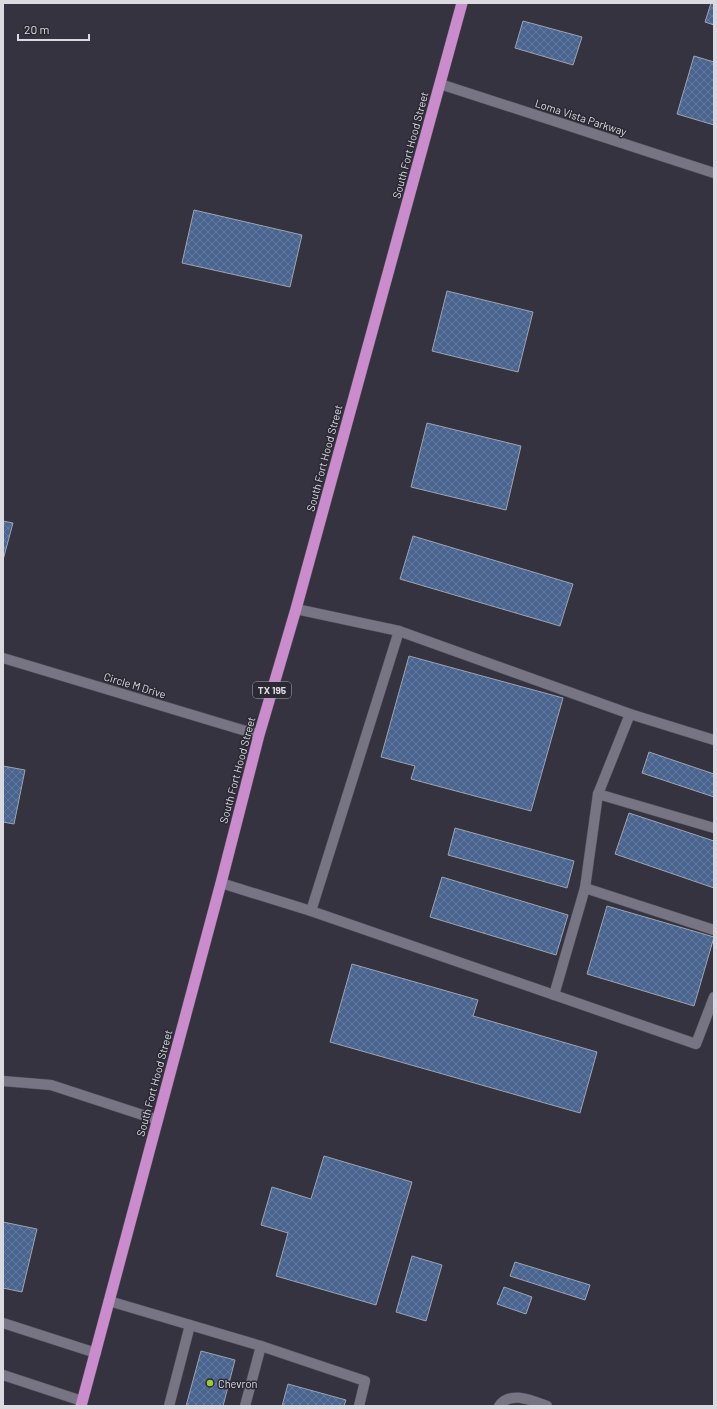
<svg xmlns="http://www.w3.org/2000/svg" width="717" height="1409" font-family="Barlow,sans-serif">
	<defs>
		<pattern id="building-cross-hatch" width="8" height="8" patternUnits="userSpaceOnUse"><rect width="8" height="8" fill="#49648e"/><path d="M0 0l8 8M0 8l8-8" fill="none" stroke="#637a9e"/></pattern>
	</defs>
	<rect width="100%" height="100%" fill="#35333f"/>
	<!-- building -->
	<g fill="url(#building-cross-hatch)" stroke="#9ca4b1">
		<polygon points="711,3 714,3 714,25 705,22"/>
		<polygon points="523,21 582,37 573,65 515,48"/>
		<polygon points="694,56 714,62 714,125 677,114"/>
		<polygon points="194,210 302,235 290,287 182,263"/>
		<polygon points="447,291 533,312 518,372 432,351"/>
		<polygon points="427,423 521,446 506,510 411,487"/>
		<polygon points="3,521 13,523 3,560"/>
		<polygon points="413,536 573,584 560,626 400,579"/>
		<polygon points="409,656 563,698 531,811 411,779 415,766 381,757"/>
		<polygon points="649,752 714,774 714,797 642,773"/>
		<polygon points="3,766 25,770 14,824 3,822"/>
		<polygon points="629,813 714,841 714,888 615,854"/>
		<polygon points="455,828 574,861 567,888 448,855"/>
		<polygon points="442,877 568,915 556,955 430,917"/>
		<polygon points="607,906 714,937 694,1006 587,974"/>
		<polygon points="352,964 478,1000 473,1016 597,1052 580,1113 330,1042"/>
		<polygon points="324,1156 412,1182 376,1305 276,1276 288,1233 261,1225 272,1187 311,1199"/>
		<polygon points="3,1222 37,1229 22,1292 3,1288"/>
		<polygon points="412,1256 442,1265 426,1321 396,1312"/>
		<polygon points="515,1262 590,1285 585,1300 510,1276"/>
		<polygon points="504,1287 532,1297 526,1314 497,1304"/>
		<polygon points="201,1351 235,1360 223,1406 186,1406"/>
		<polygon points="288,1384 346,1400 344,1406 282,1406"/>
	</g>
	<g fill="none" stroke-linecap="round" stroke-linejoin="round">
		<defs>
			<g id="service">
				<polyline points="296,609 399,631 630,714 714,740"/>
				<polyline points="598,794 714,828"/>
				<polyline points="221,883 311,911 696,1044 714,997"/>
				<polyline points="585,888 714,930"/>
				<polyline points="311,911 399,631"/>
				<polyline points="554,995 585,888 598,794 630,714"/>
				<polyline points="3,1081 51,1085 158,1120"/>
				<polyline points="109,1301 261,1346 245,1406"/>
				<polyline points="261,1346 365,1381 359,1406"/>
				<polyline points="169,1406 190,1325"/>
				<path d="M 499,1406 C 510,1390 533,1401 547,1406"/>
			</g>
			<g id="minor">
				<polyline points="440,84 714,173"/>
				<polyline points="3,658 259,735"/>
				<polyline points="3,1323 96,1353"/>
				<polyline points="3,1375 82,1401"/>
			</g>
			<polyline id="trunk" points="81,1406 221,883 259,735 296,609 462,3"/>
		</defs>
		<!-- service casing -->
		<use href="#service" stroke="#52505a" stroke-width="11"/>
		<!-- minor casing -->
		<use href="#minor" stroke="#52505a" stroke-width="11"/>
		<!-- trunk casing -->
		<use href="#trunk" stroke="#52505a" stroke-width="12"/>
		<!-- service -->
		<use href="#service" stroke="#777583" stroke-width="10"/>
		<!-- minor -->
		<use href="#minor" stroke="#777583" stroke-width="10"/>
		<!-- trunk -->
		<use href="#trunk" stroke="#ca8ccc" stroke-width="11"/>
	</g>
	<!-- markers -->
	<circle fill="#9eca2e" stroke="#2b2934" stroke-width="1.5" cx="210" cy="1383" r="4"/>
	<g text-anchor="middle" dominant-baseline="central" stroke-width="3" stroke-linejoin="round" paint-order="stroke">
		<!-- shield labels -->
		<rect fill="#2b2934" stroke="#a6a5ad" stroke-width="1" x="253" y="682" width="38" height="16" rx="3"/>
		<g font-size="10" font-weight="bold" fill="#dbdae1">
			<text x="272" y="690">TX 195</text>
		</g>
		<!-- street labels -->
		<g font-size="11" fill="#dbdae1" stroke="#2b2934">
			<text transform="translate(581 117) rotate(18)">Loma Vista Parkway</text>
			<text transform="translate(410 145) rotate(-75)">South Fort Hood Street</text>
			<text transform="translate(324 458) rotate(-75)">South Fort Hood Street</text>
			<text transform="translate(135 685) rotate(17)">Circle M Drive</text>
			<text transform="translate(237 770) rotate(-75)">South Fort Hood Street</text>
			<text transform="translate(154 1083) rotate(-75)">South Fort Hood Street</text>
		</g>
		<!-- poi labels -->
		<g font-size="11" fill="#dbdae1" stroke="#2b2934" text-anchor="start">
			<text x="218" y="1383">Chevron</text>
		</g>
	</g>
	<!-- border -->
	<rect width="717" height="1409" fill="none" stroke="#dbdae1" stroke-width="8"/>
	<!-- scale -->
	<path d="M18 34v6h71v-6" fill="none" stroke="#dbdae1" stroke-width="2"/>
	<text x="24" y="34" font-size="12" fill="#dbdae1" stroke="#2b2934" stroke-width="3" paint-order="stroke">20 m</text>
</svg>
